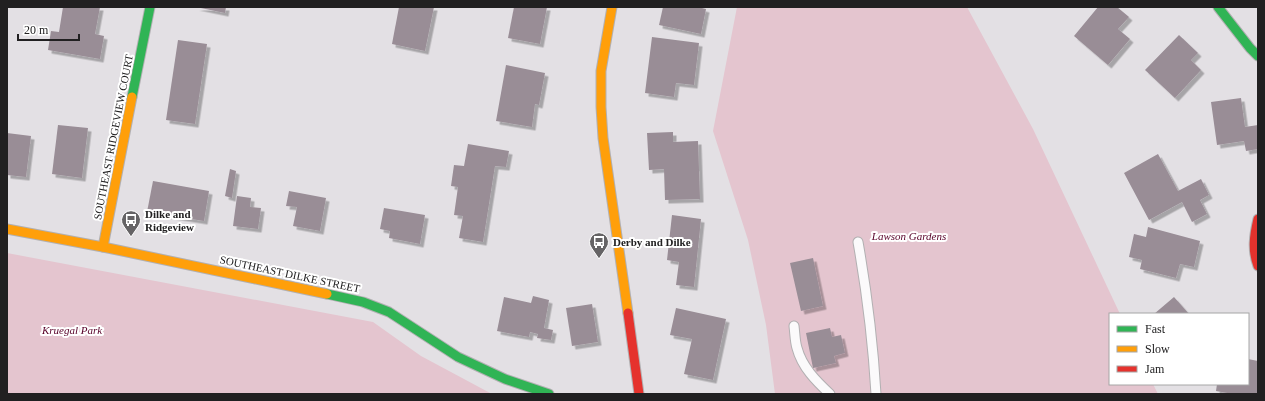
<svg xmlns="http://www.w3.org/2000/svg" width="1265" height="401" font-family="'Times New Roman',serif">
	<defs>
		<filter id="shadow"><feDropShadow dx="3.5" dy="3.5" stdDeviation="0" flood-color="#0004"/></filter>
	</defs>
	<rect width="100%" height="100%" fill="#e3e0e4"/>
	<!-- green -->
	<g fill="#e4c5cf">
		<polygon points="737,7 967,7 1033,129 1120,314 1110,314 1110,384 1153,384 1158,394 775,394 766,325 748,240 713,131"/>
		<polygon points="7,253 373,322 421,356 492,394 7,394"/>
	</g>
	<!-- building -->
	<g fill="#998d96" filter="url(#shadow)">
		<polygon points="63,7 100,7 95,34 104,36 100,59 48,50 51,31 59,32"/>
		<polygon points="196,7 226,7 225,13"/>
		<polygon points="399,7 434,7 425,51 392,44"/>
		<polygon points="514,7 547,7 540,44 508,38"/>
		<polygon points="663,7 698,7 706,9 701,34 659,25"/>
		<polygon points="1098,7 1117,7 1129,17 1118,29 1130,39 1108,65 1074,36"/>
		<polygon points="1179,35 1198,53 1191,60 1201,70 1175,98 1145,70"/>
		<polygon points="652,37 699,43 694,85 676,83 674,97 645,93"/>
		<polygon points="178,40 207,44 195,124 166,120"/>
		<polygon points="506,65 545,73 539,105 535,104 532,127 496,121"/>
		<polygon points="1241,98 1245,127 1258,125 1258,149 1246,151 1244,141 1217,145 1211,102"/>
		<polygon points="58,125 88,128 82,178 52,174"/>
		<polygon points="673,132 673,142 698,141 700,199 665,200 664,169 649,170 647,133"/>
		<polygon points="7,133 31,136 26,177 7,175"/>
		<polygon points="468,144 509,151 506,167 495,166 483,242 459,238 463,216 454,215 458,187 451,186 454,165 464,166"/>
		<polygon points="1158,154 1178,191 1201,179 1209,195 1200,200 1207,214 1192,222 1182,202 1149,220 1124,173"/>
		<polygon points="230,169 236,171 232,198 225,196"/>
		<polygon points="153,181 209,191 204,221 147,212"/>
		<polygon points="289,191 326,198 320,231 293,226 297,207 286,206"/>
		<polygon points="237,196 251,198 250,207 261,208 258,229 233,226"/>
		<polygon points="384,208 425,215 420,244 389,238 390,231 380,229"/>
		<polygon points="672,215 701,219 694,287 676,285 679,262 667,260"/>
		<polygon points="1148,227 1200,241 1194,267 1180,264 1176,278 1140,269 1142,260 1129,257 1134,234 1146,237"/>
		<polygon points="813,258 823,306 801,311 790,263"/>
		<polygon points="533,296 549,300 544,328 553,330 551,340 537,338 538,334 530,332 529,337 497,331 504,297 531,303"/>
		<polygon points="1174,297 1189,314 1154,314"/>
		<polygon points="592,304 598,342 572,346 566,308"/>
		<polygon points="676,308 726,319 713,380 684,374 692,339 670,335"/>
		<polygon points="830,328 832,337 841,335 845,353 834,356 836,363 813,368 806,333"/>
		<polygon points="1248,359 1258,361 1258,394 1233,394 1216,391 1217,384 1248,384"/>
	</g>
	<g fill="none" stroke-linecap="round" stroke-linejoin="round">
		<defs>
			<g id="lane">
				<path d="M 858,242 C 867,293 873,343 876,394"/>
				<path d="M 794,326 C 795,334 795,342 797,348 C 802,367 816,381 830,394"/>
			</g>
			<g id="fast">
				<polyline points="1218,7 1250,48 1258,56"/>
				<polyline points="132,97 150,7"/>
				<polyline points="327,294 363,302 389,312 458,357 505,379 549,394"/>
			</g>
			<g id="slow">
				<polyline points="612,7 601,71 601,107 603,138 628,313"/>
				<polyline points="7,229 103,247 327,294"/>
				<polyline points="103,247 132,97"/>
			</g>
			<g id="jam">
				<path d="M 1258,219 C 1254,236 1252,250 1258,266"/>
				<polyline points="628,313 639,394"/>
			</g>
		</defs>
		<!-- lane casing -->
		<use href="#lane" stroke="#b2b0b2" stroke-width="11"/>
		<!-- fast casing -->
		<use href="#fast" stroke="#b2b0b2" stroke-width="11"/>
		<!-- slow casing -->
		<use href="#slow" stroke="#b2b0b2" stroke-width="11"/>
		<!-- jam casing -->
		<use href="#jam" stroke="#b2b0b2" stroke-width="11"/>
		<!-- lane -->
		<use href="#lane" stroke="#fbfafb" stroke-width="9"/>
		<!-- fast -->
		<use href="#fast" stroke="#30b455" stroke-width="9"/>
		<!-- slow -->
		<use href="#slow" stroke="#ff9f0a" stroke-width="9"/>
		<!-- jam -->
		<use href="#jam" stroke="#e5322d" stroke-width="9"/>
	</g>
	<!-- icons -->
	<defs>
		<symbol id="bus-pin" viewBox="-11 -11 22 30"><path d="M0 17L-7.5 6A9.5 9.5 0 1 1 7.5 6Z" fill="#656365" stroke="#fff"/><path d="M-5-6H5V4H4V6H2V4H-2V6H-4V4H-5ZM-3.5-4V0h7V-4ZM-3.5 1.2v1.5H-2V1.2ZM2 1.2v1.5H3.5V1.2Z" fill="#fff"/></symbol>
	</defs>
	<g fill-rule="evenodd">
		<use href="#bus-pin" x="120" y="209" width="22" height="30"/>
		<use href="#bus-pin" x="588" y="231" width="22" height="30"/>
	</g>
	<g text-anchor="middle" dominant-baseline="central" stroke-width="4" stroke-linejoin="round" paint-order="stroke">
		<!-- street labels -->
		<g font-size="11" fill="#212021" stroke="#fff">
			<text transform="translate(113 137) rotate(-79)">SOUTHEAST RIDGEVIEW COURT</text>
			<text transform="translate(290 274) rotate(12)">SOUTHEAST DILKE STREET</text>
		</g>
		<!-- poi labels -->
		<g font-size="11" font-weight="bold" fill="#212021" stroke="#fff" text-anchor="start">
			<text x="145" y="214">Dilke and<tspan x="145" dy="13">Ridgeview</tspan></text>
			<text x="613" y="242">Derby and Dilke</text>
		</g>
		<!-- park labels -->
		<g font-size="11" font-style="italic" fill="#570028" stroke="#fff">
			<text x="909" y="236">Lawson Gardens</text>
			<text x="72" y="330">Kruegal Park</text>
		</g>
	</g>
	<!-- border -->
	<rect width="1265" height="401" fill="none" stroke="#212021" stroke-width="16"/>
	<!-- legend -->
	<rect x="1109" y="313" width="140" height="72" fill="#ffffff" stroke="#a6a6a6"/>
	<rect x="1117" y="326" width="20" height="6" fill="#30b455" stroke="#a6a6a6"/>
	<text x="1145" y="333" font-size="12" fill="#212021">Fast</text>
	<rect x="1117" y="346" width="20" height="6" fill="#ff9f0a" stroke="#a6a6a6"/>
	<text x="1145" y="353" font-size="12" fill="#212021">Slow</text>
	<rect x="1117" y="366" width="20" height="6" fill="#e5322d" stroke="#a6a6a6"/>
	<text x="1145" y="373" font-size="12" fill="#212021">Jam</text>
	<!-- scale -->
	<path d="M18 34v6h61v-6" fill="none" stroke="#212021" stroke-width="2"/>
	<text x="24" y="34" font-size="12" fill="#212021" stroke="#ffffff" stroke-width="3" paint-order="stroke">20 m</text>
</svg>
